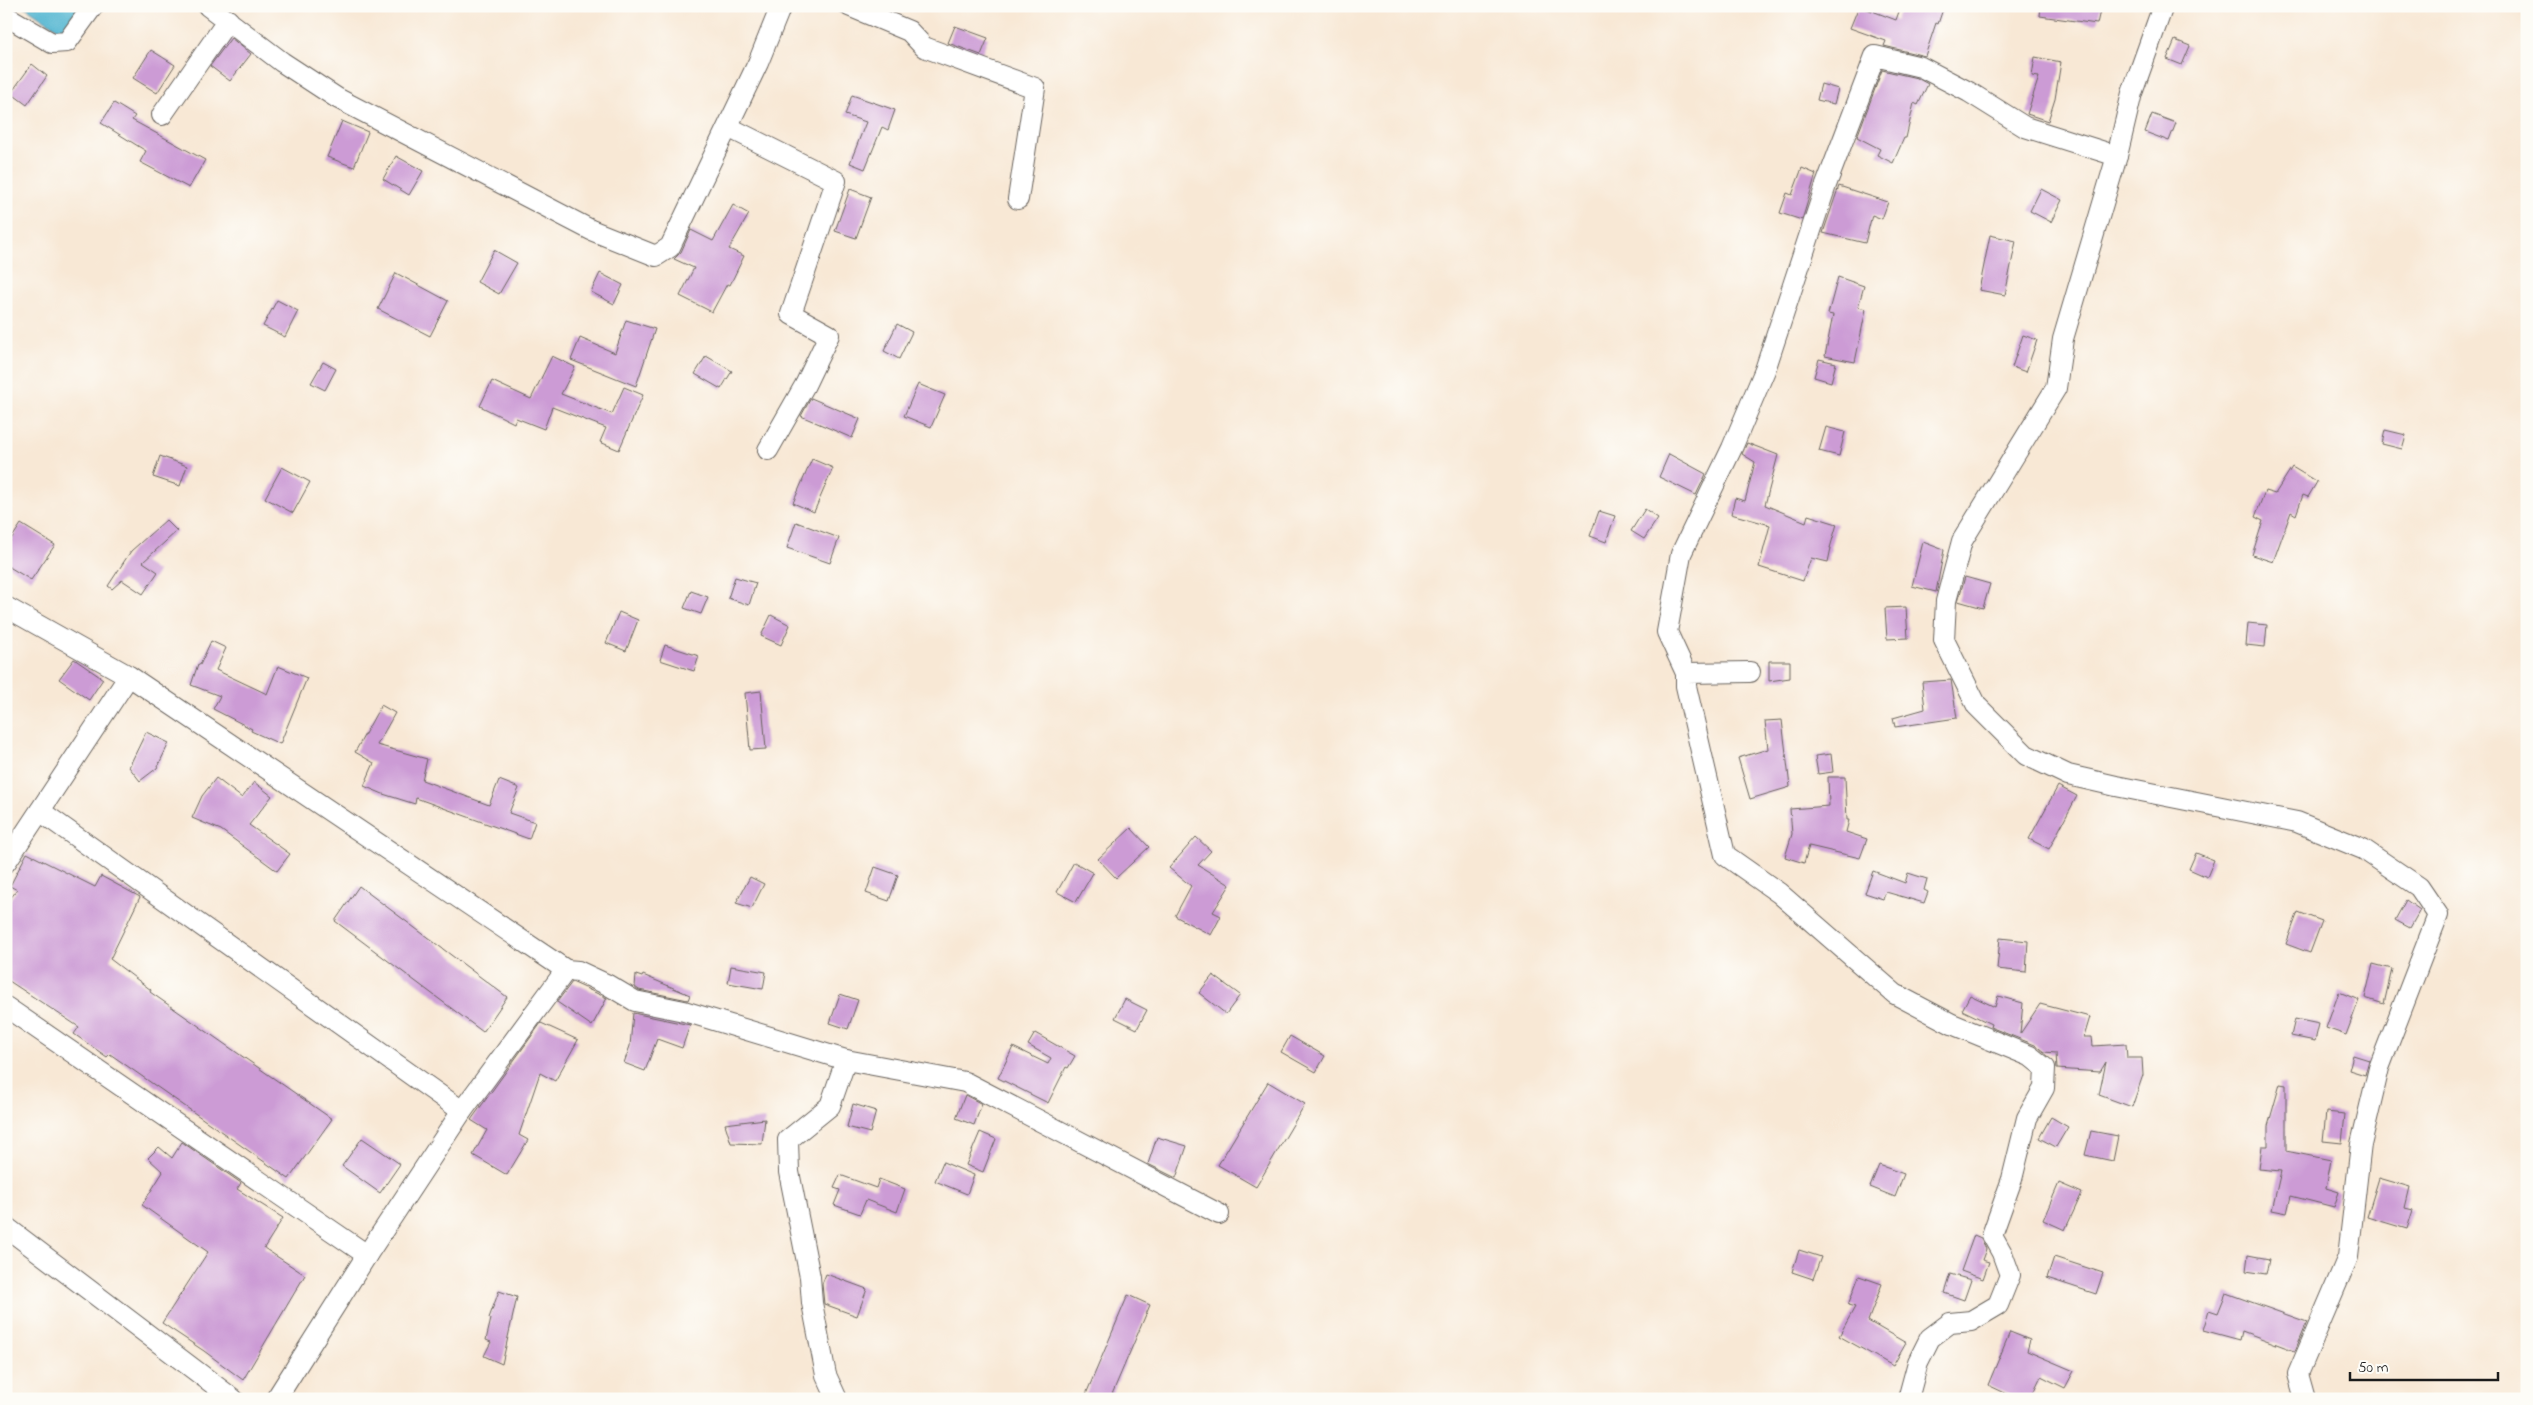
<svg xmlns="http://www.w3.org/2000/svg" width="2533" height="1405" font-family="'Indie Flower',sans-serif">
	<rect width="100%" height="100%" fill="#fdfcf7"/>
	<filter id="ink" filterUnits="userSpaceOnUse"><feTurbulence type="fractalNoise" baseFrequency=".02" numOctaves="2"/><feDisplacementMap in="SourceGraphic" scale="10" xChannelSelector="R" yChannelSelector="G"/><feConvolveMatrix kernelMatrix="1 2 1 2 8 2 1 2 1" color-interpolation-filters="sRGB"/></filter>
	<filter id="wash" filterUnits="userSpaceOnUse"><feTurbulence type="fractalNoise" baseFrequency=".0096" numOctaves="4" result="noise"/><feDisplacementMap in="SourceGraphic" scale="20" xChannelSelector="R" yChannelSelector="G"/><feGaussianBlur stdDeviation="1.12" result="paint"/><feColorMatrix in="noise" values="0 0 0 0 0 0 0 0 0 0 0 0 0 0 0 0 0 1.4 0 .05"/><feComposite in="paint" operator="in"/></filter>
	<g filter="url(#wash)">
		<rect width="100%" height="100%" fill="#f8e8d5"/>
		<!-- water -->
		<polygon fill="#52b6d1" stroke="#376976" points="24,6 81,6 65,34"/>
		<g id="blocks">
			<!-- building -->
			<g fill="#cc9bd5">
				<polygon points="1859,6 1896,20 1901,6 1944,6 1938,24 1936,23 1925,56 1884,46 1886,41 1850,28"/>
				<polygon points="2041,6 2101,6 2097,24 2040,16"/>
				<polygon points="955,26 988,38 981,55 948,43"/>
				<polygon points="231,38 251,54 230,81 210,66"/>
				<polygon points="2175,40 2190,46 2182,65 2167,59"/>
				<polygon points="151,50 175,65 157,93 133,78"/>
				<polygon points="2035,57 2061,62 2055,99 2048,121 2027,114 2039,77 2032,76"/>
				<polygon points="32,64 47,76 27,105 11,93"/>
				<polygon points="1882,70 1917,78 1928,84 1918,105 1914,103 1906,138 1904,138 1893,163 1877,155 1880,149 1857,137"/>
				<polygon points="1821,84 1838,89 1834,104 1817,100"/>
				<polygon points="852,95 895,110 888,130 882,127 865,169 850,163 866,122 845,115"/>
				<polygon points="114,103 135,116 132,120 205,160 189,188 140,162 146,151 101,123"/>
				<polygon points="2152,114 2176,123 2169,141 2145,132"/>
				<polygon points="342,121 368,132 354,167 327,157"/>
				<polygon points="396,156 423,171 409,195 383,179"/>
				<polygon points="1802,168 1816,174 1802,220 1780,213 1787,193 1792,195"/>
				<polygon points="1839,186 1888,202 1882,219 1872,215 1865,243 1823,233"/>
				<polygon points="850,189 871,197 856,238 835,231"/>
				<polygon points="2041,189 2062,200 2051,222 2030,211"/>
				<polygon points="733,205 749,214 729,249 744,256 730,285 727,284 712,312 680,296 694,268 674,259 681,252 691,230 713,241"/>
				<polygon points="1990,235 2016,241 2005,295 1979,290"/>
				<polygon points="494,250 517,263 499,294 477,282"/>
				<polygon points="396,273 448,301 430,336 378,309"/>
				<polygon points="600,273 623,285 614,304 591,292"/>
				<polygon points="1838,277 1864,286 1858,307 1866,309 1855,362 1825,356 1833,315 1828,314"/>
				<polygon points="277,300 298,311 285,337 263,326"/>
				<polygon points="626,320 655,329 636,386 571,360 580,338 615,353"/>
				<polygon points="897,324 912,332 899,359 884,351"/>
				<polygon points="2023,335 2037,340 2026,372 2012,367"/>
				<polygon points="552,356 575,367 561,394 612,414 624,387 643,395 619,450 600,442 606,428 552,407 544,429 516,418 514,423 480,406 492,381 531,399"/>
				<polygon points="706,356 732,371 721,389 695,374"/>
				<polygon points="1819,359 1836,363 1831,382 1814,377"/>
				<polygon points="323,362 336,369 325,390 311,383"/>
				<polygon points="918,384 945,395 931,427 904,416"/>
				<polygon points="811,398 860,419 852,438 801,416"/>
				<polygon points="1826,427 1845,432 1839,456 1819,451"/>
				<polygon points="2385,430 2406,435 2402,449 2382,444"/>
				<polygon points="1747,443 1778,455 1765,505 1806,522 1808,515 1837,524 1830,548 1831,548 1828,562 1811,558 1803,581 1759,567 1770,525 1731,514 1735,498 1745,501 1755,462 1742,454"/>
				<polygon points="1669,454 1706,474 1696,495 1659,477"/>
				<polygon points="160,456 187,466 180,486 153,477"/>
				<polygon points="812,459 833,468 814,512 793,503"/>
				<polygon points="282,467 310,482 293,513 265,498"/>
				<polygon points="2292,467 2317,482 2308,497 2303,495 2296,515 2291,512 2273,562 2252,555 2263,521 2255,517 2265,491 2275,494"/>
				<polygon points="1645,509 1658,518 1644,539 1631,531"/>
				<polygon points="1599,511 1615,516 1606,542 1590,536"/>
				<polygon points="166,520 177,531 143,562 158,572 143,594 122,580 112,589 108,586 131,551"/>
				<polygon points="796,522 839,538 830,563 787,548"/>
				<polygon points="21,524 55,545 31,580 6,565 6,547"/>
				<polygon points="1923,542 1944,550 1936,592 1912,586"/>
				<polygon points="735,577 756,583 749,605 728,598"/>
				<polygon points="1965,577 1990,584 1983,608 1958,601"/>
				<polygon points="691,591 708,597 701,614 684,608"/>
				<polygon points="1906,607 1908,638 1887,639 1885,608"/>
				<polygon points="619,612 638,620 626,651 606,643"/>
				<polygon points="771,615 790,625 781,645 761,636"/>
				<polygon points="2248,623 2267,625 2265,647 2246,645"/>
				<polygon points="211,641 226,648 216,670 267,694 278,666 307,678 280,744 251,731 252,729 213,709 220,696 191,685 198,664 200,665"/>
				<polygon points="665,645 699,656 694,671 660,660"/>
				<polygon points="74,659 103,679 89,700 59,679"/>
				<polygon points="1769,661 1790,661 1790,678 1769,681"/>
				<polygon points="1951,680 1957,718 1895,727 1893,718 1925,709 1922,682"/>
				<polygon points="761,691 766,749 750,750 745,693"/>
				<polygon points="381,705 395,713 377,745 427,759 422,780 489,805 499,780 519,788 509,813 535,822 529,839 416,798 415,804 383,794 364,786 374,763 355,752"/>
				<polygon points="1782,720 1790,787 1750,799 1738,758 1768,749 1765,721"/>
				<polygon points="146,732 169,743 157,768 140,781 129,767"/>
				<polygon points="1831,754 1833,772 1818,774 1815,756"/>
				<polygon points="1828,777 1845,777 1847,820 1849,820 1846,832 1867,839 1860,858 1809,846 1804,863 1785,857 1792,834 1790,809 1829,806"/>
				<polygon points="216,778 242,798 254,782 272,796 249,825 290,854 277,871 221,830 192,818 202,796"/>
				<polygon points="2058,786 2077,796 2049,849 2029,839"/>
				<polygon points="1131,828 1149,847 1116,878 1098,859"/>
				<polygon points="1196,837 1211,851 1198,865 1230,885 1213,912 1221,916 1211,935 1175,916 1191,886 1169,868"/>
				<polygon points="27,853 95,887 101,876 140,897 110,959 151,990 150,992 332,1119 289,1179 110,1054 107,1057 74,1034 79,1027 6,979 6,904 17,890 10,886"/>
				<polygon points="2196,853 2214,860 2207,877 2189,869"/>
				<polygon points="1074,862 1093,873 1076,902 1057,892"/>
				<polygon points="875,867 898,875 889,901 866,893"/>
				<polygon points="1873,871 1905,883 1908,873 1927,879 1924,890 1928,892 1924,903 1886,892 1883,899 1865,893"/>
				<polygon points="750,877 764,884 752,908 736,903"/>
				<polygon points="359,886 507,997 483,1032 335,921"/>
				<polygon points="2406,900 2420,910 2410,928 2395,920"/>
				<polygon points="2298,912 2322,921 2310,953 2286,944"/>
				<polygon points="2000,938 2028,941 2026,972 1997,969"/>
				<polygon points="2373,964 2392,969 2384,1004 2365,998"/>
				<polygon points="731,966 766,972 763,989 728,983"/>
				<polygon points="636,975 642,977 643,975 690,995 688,1000 639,990 635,987"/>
				<polygon points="1213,975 1240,995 1226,1014 1199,993"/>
				<polygon points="572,982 607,998 592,1026 557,1002"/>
				<polygon points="2339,992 2359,1000 2346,1035 2326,1028"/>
				<polygon points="840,994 858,1000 848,1029 830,1023"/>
				<polygon points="1970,995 1995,1007 1998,996 2023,1003 2020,1034 2040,1004 2090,1017 2084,1037 2092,1037 2093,1046 2126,1044 2127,1058 2142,1058 2143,1075 2132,1107 2099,1095 2106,1062 2100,1072 2057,1069 2056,1053 2044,1052 2035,1045 1990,1027 1991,1024 1962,1010"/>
				<polygon points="1125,999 1147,1010 1137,1029 1115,1018"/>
				<polygon points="633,1013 690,1025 682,1048 657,1039 645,1071 624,1063 630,1046"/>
				<polygon points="2295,1019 2319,1024 2315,1041 2291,1036"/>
				<polygon points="541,1023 578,1040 555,1081 540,1073 519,1135 528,1140 507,1175 473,1155 487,1130 471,1120"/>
				<polygon points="1035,1033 1075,1056 1068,1068 1066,1067 1048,1103 998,1078 1013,1047 1048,1064 1051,1058 1028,1045"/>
				<polygon points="1290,1036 1325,1056 1316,1072 1281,1052"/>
				<polygon points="2353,1055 2369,1060 2365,1075 2349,1070"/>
				<polygon points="1268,1082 1305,1104 1256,1187 1218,1165"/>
				<polygon points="2280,1084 2286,1085 2286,1151 2331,1160 2326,1188 2339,1192 2334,1207 2291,1196 2287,1213 2272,1210 2281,1171 2259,1169 2262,1146 2268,1146 2268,1126"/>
				<polygon points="965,1095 982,1104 974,1125 956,1118"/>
				<polygon points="853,1104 876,1111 870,1133 847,1127"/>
				<polygon points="2326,1112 2345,1114 2342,1143 2323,1141"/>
				<polygon points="2051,1117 2068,1127 2056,1147 2039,1138"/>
				<polygon points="765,1119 762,1144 731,1143 725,1124"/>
				<polygon points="2091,1131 2118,1136 2113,1161 2085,1155"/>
				<polygon points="980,1132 996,1139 983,1172 966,1165"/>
				<polygon points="1157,1137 1187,1146 1176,1178 1148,1164"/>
				<polygon points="362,1138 400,1164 380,1193 342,1166"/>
				<polygon points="182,1142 241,1183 237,1189 283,1218 264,1248 305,1275 243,1380 204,1351 162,1323 208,1252 142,1205 163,1172 148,1158 159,1147 172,1158"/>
				<polygon points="943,1162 974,1175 967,1194 935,1181"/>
				<polygon points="1879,1165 1904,1174 1895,1197 1870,1187"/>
				<polygon points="840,1175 876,1188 879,1179 905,1189 897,1212 866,1200 860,1214 834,1205 840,1190 834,1188"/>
				<polygon points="2379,1178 2410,1187 2405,1208 2413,1210 2407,1229 2367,1217"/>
				<polygon points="2059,1183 2082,1193 2065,1230 2043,1220"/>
				<polygon points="1974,1235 1981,1238 1986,1249 1982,1260 1989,1262 1983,1279 1961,1271"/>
				<polygon points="1799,1250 1821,1257 1813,1279 1792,1272"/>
				<polygon points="2248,1255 2269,1259 2266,1274 2246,1271"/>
				<polygon points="2054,1257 2103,1273 2096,1294 2047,1278"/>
				<polygon points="826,1274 867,1289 857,1316 824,1304 822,1284"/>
				<polygon points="1950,1274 1971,1280 1964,1300 1944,1293"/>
				<polygon points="1859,1276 1882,1284 1868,1321 1906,1343 1893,1366 1839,1336 1855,1307 1848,1305"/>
				<polygon points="499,1291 517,1297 502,1364 484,1356 491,1342 486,1340 491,1319 489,1318"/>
				<polygon points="2226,1293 2307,1322 2295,1351 2242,1331 2240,1340 2203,1330 2209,1310 2218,1313"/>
				<polygon points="1128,1295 1150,1305 1110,1399 1084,1399"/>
				<polygon points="2010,1332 2030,1340 2027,1351 2074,1371 2065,1388 2041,1376 2030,1399 2018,1399 1988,1385"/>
			</g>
		</g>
	</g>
	<g filter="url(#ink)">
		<use href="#blocks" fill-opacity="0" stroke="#69635d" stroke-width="1"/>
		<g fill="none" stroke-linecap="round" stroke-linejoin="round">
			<defs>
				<g id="minor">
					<polyline points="208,6 282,62 337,98 591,230 656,256 670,247 758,63 781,6"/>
					<polyline points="849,6 909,31 924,47 1035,88 1018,199"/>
					<polyline points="2163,6 2132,93 2117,156 2063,339 2056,388 1962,541 1946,601 1944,640 1977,706 2026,755 2068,775 2116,786 2297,822 2363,849 2419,887 2438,915 2379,1068 2361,1144 2348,1257 2298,1374 2305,1399"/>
					<polyline points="6,16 52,43 67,42 93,6"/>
					<polyline points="162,115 228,20"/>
					<polyline points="728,127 836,181 791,314 829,335 805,385 768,450"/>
					<polyline points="6,607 129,676 566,970 462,1111 367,1255 276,1399"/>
					<polyline points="1750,672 1686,673 1686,686 1725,855 1779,893 1895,994 1952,1024 2030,1056 2045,1068 2044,1088 2027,1118 2012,1179 1992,1235 2002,1253 2010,1275 1998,1305 1971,1321 1950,1323 1930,1338 1918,1362 1908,1399"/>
					<polyline points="1686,673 1667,632 1681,554 1732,448 1765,370 1826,185 1875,56 1921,67 1969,92 2025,127 2117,156"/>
					<polyline points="40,811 462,1111"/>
					<polyline points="6,862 129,676"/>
					<polyline points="566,970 578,971 608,985 635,1001 684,1011 846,1060 965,1082 1219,1214"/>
					<polyline points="6,1007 367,1255"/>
					<polyline points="6,1227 233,1399"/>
					<polyline points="837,1399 826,1375 812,1303 810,1277 789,1172 788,1140 830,1106 846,1060"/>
				</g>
			</defs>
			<!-- minor casing -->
			<use href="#minor" stroke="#69635d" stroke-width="22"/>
			<!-- minor -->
			<use href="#minor" stroke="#fff" stroke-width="20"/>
		</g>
	</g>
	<!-- margin -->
	<rect width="2533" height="1405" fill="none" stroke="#fdfcf7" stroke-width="25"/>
	<!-- scale -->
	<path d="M2350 1372v8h148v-8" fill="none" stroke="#1c1c1c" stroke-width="2.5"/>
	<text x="2358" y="1372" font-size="15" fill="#1c1c1c" stroke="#fdfcf7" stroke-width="4" paint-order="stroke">50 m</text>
</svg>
